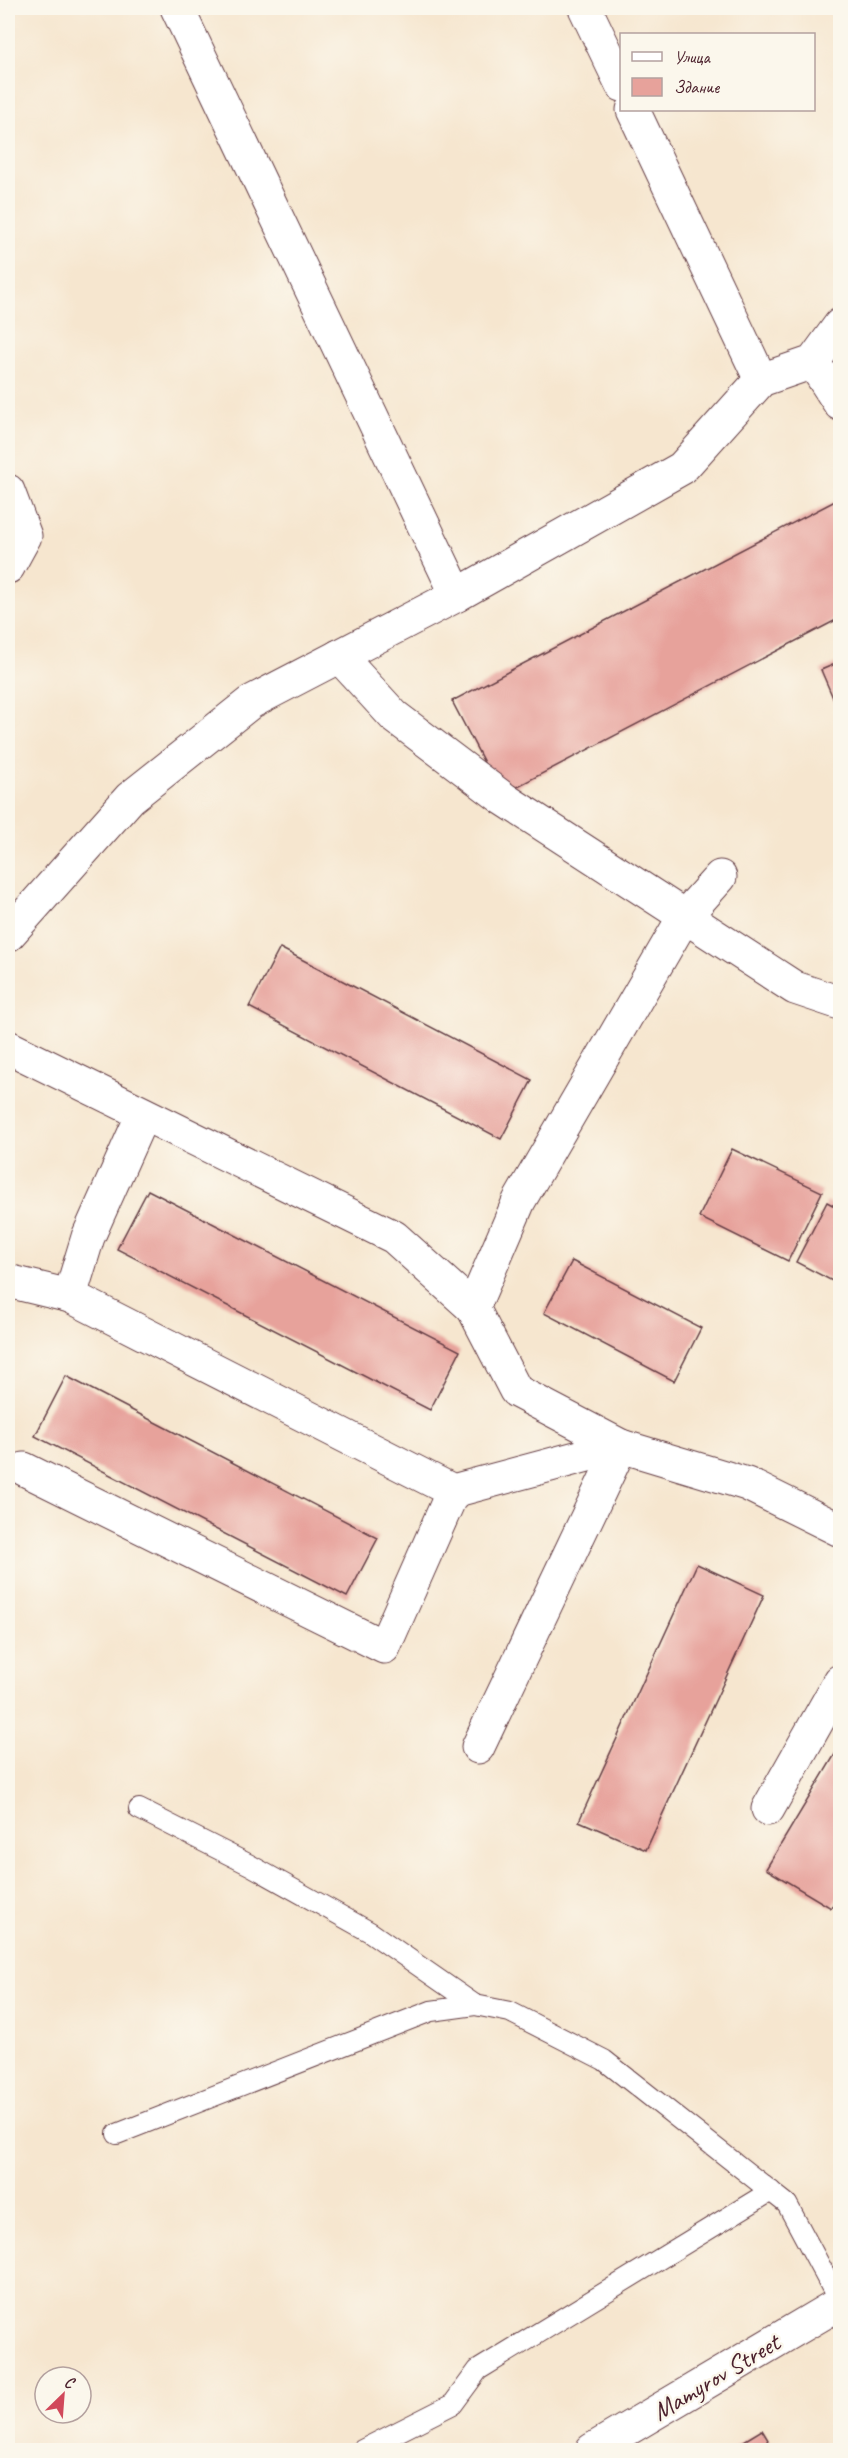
<svg xmlns="http://www.w3.org/2000/svg" width="848" height="2458" font-family="Caveat,sans-serif">
	<rect width="100%" height="100%" fill="#fbf7ec"/>
	<filter id="ink" filterUnits="userSpaceOnUse"><feTurbulence type="fractalNoise" baseFrequency=".0167" numOctaves="2"/><feDisplacementMap in="SourceGraphic" scale="12" xChannelSelector="R" yChannelSelector="G"/><feConvolveMatrix kernelMatrix="1 2 1 2 8 2 1 2 1" color-interpolation-filters="sRGB"/></filter>
	<filter id="wash" filterUnits="userSpaceOnUse"><feTurbulence type="fractalNoise" baseFrequency=".008" numOctaves="4" result="noise"/><feDisplacementMap in="SourceGraphic" scale="24" xChannelSelector="R" yChannelSelector="G"/><feGaussianBlur stdDeviation="1.35" result="paint"/><feColorMatrix in="noise" values="0 0 0 0 0 0 0 0 0 0 0 0 0 0 0 0 0 1.4 0 .05"/><feComposite in="paint" operator="in"/></filter>
	<g filter="url(#wash)">
		<rect width="100%" height="100%" fill="#f6e6cf"/>
		<g id="blocks">
			<!-- building -->
			<g fill="#e7a29b">
				<polygon points="835,501 840,511 840,618 501,795 452,701"/>
				<polygon points="840,662 840,714 821,670"/>
				<polygon points="280,948 532,1080 501,1139 249,1007"/>
				<polygon points="732,1149 822,1192 788,1261 699,1217"/>
				<polygon points="148,1190 460,1351 430,1410 117,1249"/>
				<polygon points="827,1202 840,1209 840,1285 796,1262"/>
				<polygon points="572,1261 701,1328 674,1381 544,1313"/>
				<polygon points="66,1376 378,1538 347,1597 35,1436"/>
				<polygon points="697,1564 764,1595 646,1850 579,1821"/>
				<polygon points="840,1746 840,1893 831,1908 766,1869"/>
				<polygon points="762,2430 774,2450 729,2450"/>
			</g>
		</g>
	</g>
	<g filter="url(#ink)">
		<use href="#blocks" fill-opacity="0" stroke="#643d44" stroke-width="1.5"/>
		<g fill="none" stroke-linecap="round" stroke-linejoin="round">
			<defs>
				<g id="lane">
					<polyline points="139,1809 250,1865 370,1932 475,2005"/>
					<polyline points="117,2134 431,2011 475,2005 510,2012 604,2060 787,2204 840,2303"/>
					<polyline points="362,2450 453,2404 478,2370 771,2191"/>
				</g>
				<g id="street">
					<polyline points="177,8 457,595"/>
					<polyline points="585,8 622,85"/>
					<polyline points="633,110 761,380"/>
					<polyline points="813,362 840,404"/>
					<polyline points="8,491 25,536 8,567"/>
					<polyline points="339,656 394,716 504,799 795,988 840,1003"/>
					<polyline points="720,877 684,917 519,1201 473,1308 516,1391 621,1446 747,1484 840,1530"/>
					<polyline points="8,935 130,798 251,702 457,595 682,468 761,380 813,362 840,325"/>
					<polyline points="8,1047 394,1237 473,1308"/>
					<polyline points="8,1281 70,1296 453,1491 621,1446"/>
					<polyline points="70,1296 88,1237 143,1114"/>
					<polyline points="24,1469 384,1647 453,1491"/>
					<polyline points="478,1747 621,1446"/>
					<polyline points="768,1809 840,1681"/>
				</g>
				<polyline id="primary" points="592,2450 840,2303"/>
			</defs>
			<!-- lane casing -->
			<use href="#lane" stroke="#643d44" stroke-width="22"/>
			<!-- street casing -->
			<use href="#street" stroke="#643d44" stroke-width="35"/>
			<!-- primary casing -->
			<use href="#primary" stroke="#643d44" stroke-width="35"/>
			<!-- lane -->
			<use href="#lane" stroke="#fff" stroke-width="20"/>
			<!-- street -->
			<use href="#street" stroke="#fff" stroke-width="33"/>
			<!-- primary -->
			<use href="#primary" stroke="#fff" stroke-width="33"/>
		</g>
	</g>
	<g text-anchor="middle" dominant-baseline="central" stroke-width="5" stroke-linejoin="round" paint-order="stroke">
		<!-- street labels -->
		<g font-size="26" fill="#4a1f2b" stroke="#fbf7ec">
			<text transform="translate(716 2377) rotate(-31)">Mamyrov Street</text>
		</g>
	</g>
	<!-- margin -->
	<rect width="848" height="2458" fill="none" stroke="#fbf7ec" stroke-width="30"/>
	<!-- legend -->
	<rect x="620" y="33" width="195" height="78" fill="#fbf7ec" stroke="#b4a19f" stroke-width="1.5"/>
	<rect x="632" y="52" width="30" height="9" fill="#ffffff" stroke="#b4a19f" stroke-width="1.5"/>
	<text x="674" y="63" font-size="18" fill="#4a1f2b">Улица</text>
	<rect x="632" y="78" width="30" height="18" fill="#e7a29b" stroke="#b4a19f" stroke-width="1.5"/>
	<text x="674" y="93" font-size="18" fill="#4a1f2b">Здание</text>
	<!-- north arrow -->
	<g transform="translate(63 2395) rotate(25)"><circle r="28" fill="#fbf7ec" stroke="#b4a19f" stroke-width="1.5"/>
	<path d="M0-4.5L10 22L0 15L-10 22Z" fill="#d1495b"/>
	<text y="-9" font-size="16" font-weight="bold" text-anchor="middle" fill="#4a1f2b">С</text>
	</g>
</svg>
